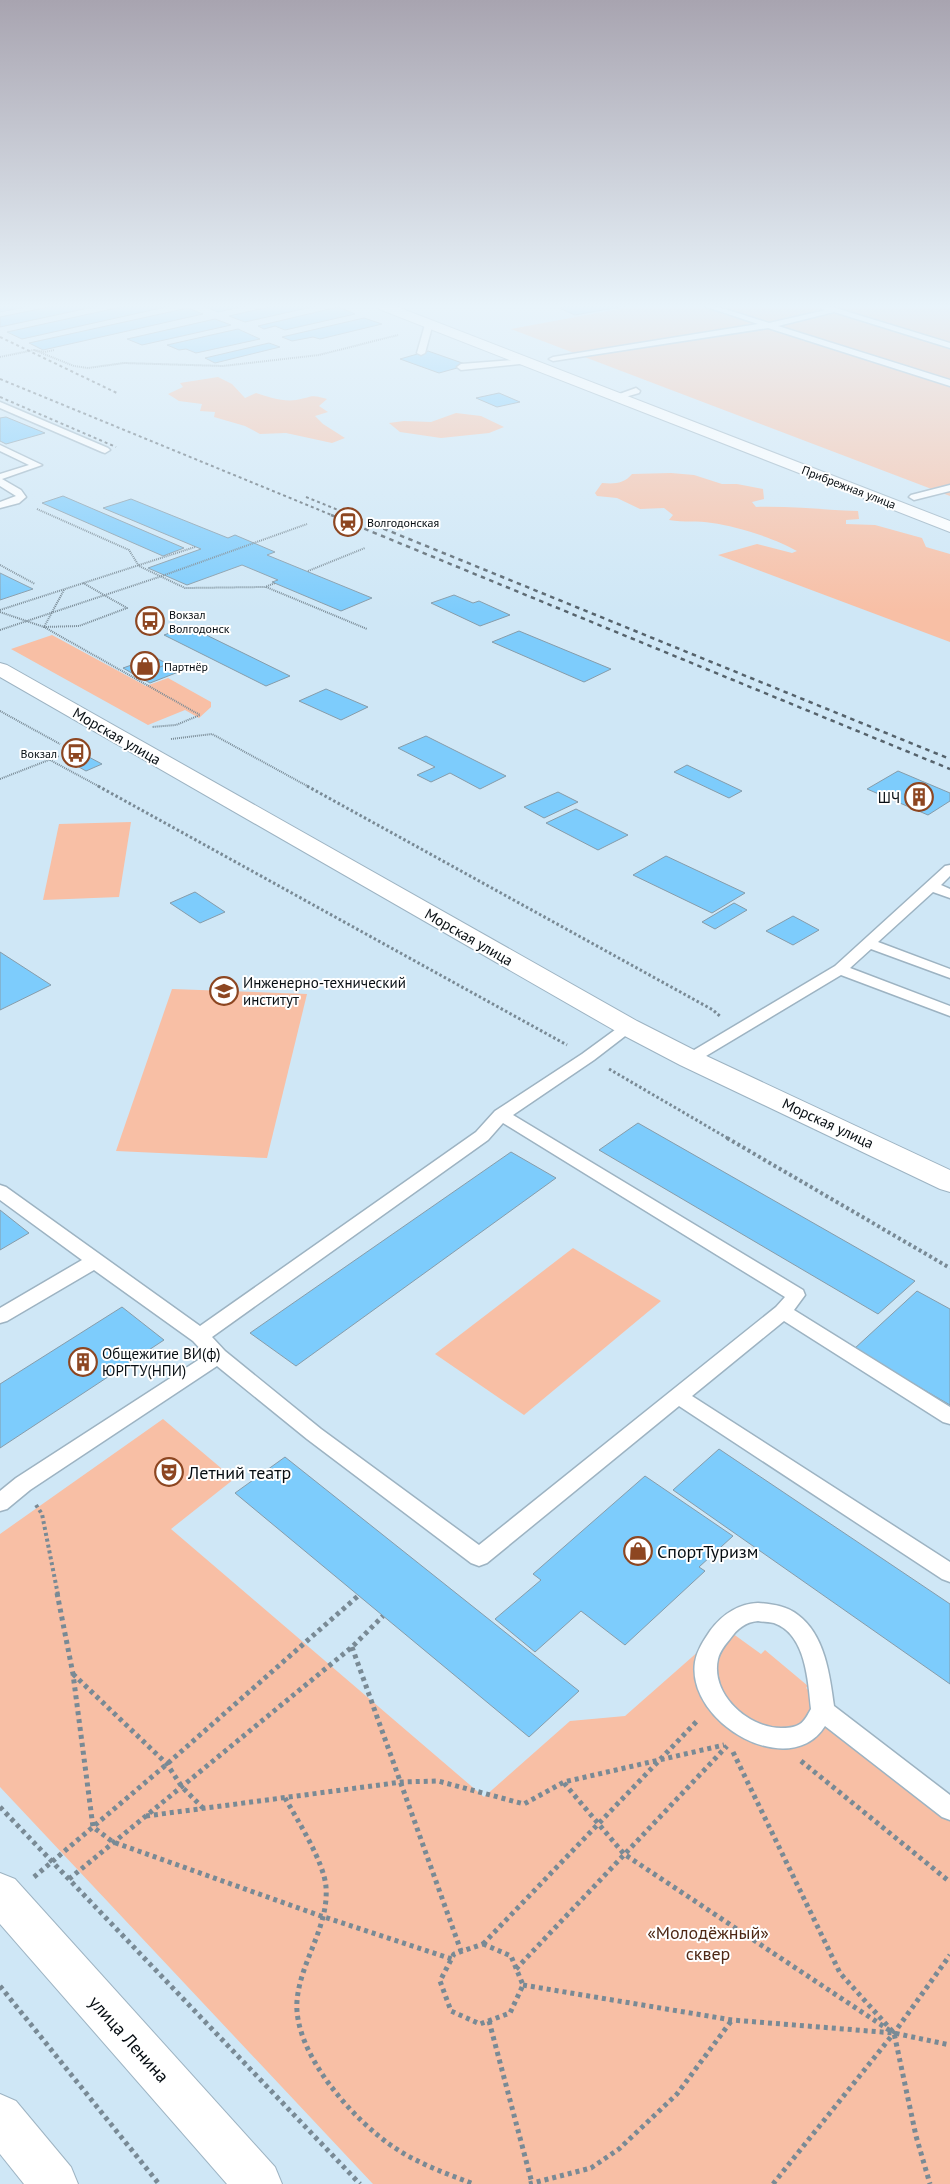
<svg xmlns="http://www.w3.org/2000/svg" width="950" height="2184" font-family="'PT Sans',sans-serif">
	<rect width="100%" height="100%" fill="#cfe7f6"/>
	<!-- green -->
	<g fill="#f8bfa5">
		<polygon points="635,306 950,306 950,496 511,329"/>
		<path d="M 218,377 L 232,384 L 245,398 L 256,393 C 268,397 283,402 296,400 C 314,397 308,394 327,399 L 319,406 L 328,412 L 315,416 L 323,424 L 345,438 L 332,443 L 286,433 L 260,434 L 245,426 L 214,417 L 215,412 L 200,411 L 202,404 L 179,401 L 168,394 L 183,387 L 180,383 Z"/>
		<polygon points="456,413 481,416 504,427 489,433 441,438 400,432 389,423 404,421 431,422"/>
		<path d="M 671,473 L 694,475 L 722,484 L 737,484 L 763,489 L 764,499 L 752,502 L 756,507 C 790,506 824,510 858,511 L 859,519 L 846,520 L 846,524 L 875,525 L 922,538 L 926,547 L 950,554 L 950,642 L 718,555 L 757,544 L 792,553 L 797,551 C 777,539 736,526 712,523 C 698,520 684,523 669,520 L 673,515 L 664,508 L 640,509 L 617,498 L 597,496 L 595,493 L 602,483 C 614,484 624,484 632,474 Z"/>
		<polygon points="52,635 146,686 168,678 211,702 211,707 199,718 185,710 148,725 11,649"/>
		<polygon points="131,822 119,897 43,900 59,824"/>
		<polygon points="172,989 307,994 267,1158 116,1151"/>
		<polygon points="573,1248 661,1301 524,1415 435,1354"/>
		<polygon points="163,1419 234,1479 171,1529 484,1797 570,1721 625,1716 725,1628 761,1654 765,1650 808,1686 806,1688 950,1795 950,2184 373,2184 0,1787 0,1534"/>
	</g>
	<!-- building -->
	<g fill="#7dccfc" stroke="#869caa">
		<polygon points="0,306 29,306 0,312"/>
		<polygon points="54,306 98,306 0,327 0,317"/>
		<polygon points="126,306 170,306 22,339 7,332"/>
		<polygon points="203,306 245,306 218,312"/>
		<polygon points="273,306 316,306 245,322 229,316"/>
		<polygon points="572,306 626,306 575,315 559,308"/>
		<polygon points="338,307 355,314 285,330 275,326 264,329 258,326"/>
		<polygon points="188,308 203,314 43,350 29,343"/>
		<polygon points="364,318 382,324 320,339 313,337 292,341 282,337"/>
		<polygon points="215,319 231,325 142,345 127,339"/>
		<polygon points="238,329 260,339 196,353 186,349 179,350 167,345"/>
		<polygon points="269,343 280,347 215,363 205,358"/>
		<polygon points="428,351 468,365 439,373 400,359"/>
		<polygon points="499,393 520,402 497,407 476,398"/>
		<polygon points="6,417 45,433 6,444 0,441 0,418"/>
		<polygon points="63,496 184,548 163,556 42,503"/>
		<polygon points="131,499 228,538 235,535 275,552 267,555 372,598 341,611 272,582 278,580 242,565 187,585 148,568 201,549 103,508"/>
		<polygon points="0,573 33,589 0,600"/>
		<polygon points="454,595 473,603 479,601 510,615 480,626 431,603"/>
		<polygon points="188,626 290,676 266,686 164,635"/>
		<polygon points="519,631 611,669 584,682 492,642"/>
		<polygon points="154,657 168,664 137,676 123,668"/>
		<polygon points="168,664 181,671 150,683 137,676"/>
		<polygon points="326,689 368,707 341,720 299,701"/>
		<polygon points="426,736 506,776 480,789 450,773 431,782 417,775 435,767 398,748"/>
		<polygon points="85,755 102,764 86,771 70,762"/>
		<polygon points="687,765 742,791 729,798 674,772"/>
		<polygon points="898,771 950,793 950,801 928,815 867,789"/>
		<polygon points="558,792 578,802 544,818 524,807"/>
		<polygon points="576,809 628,835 598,850 546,823"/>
		<polygon points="666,856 745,893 712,913 633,875"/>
		<polygon points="195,892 225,912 200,923 170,903"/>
		<polygon points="734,903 747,910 715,929 702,922"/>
		<polygon points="793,916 819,930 793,945 766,931"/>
		<polygon points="0,952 51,985 0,1010"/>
		<polygon points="638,1123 915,1281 878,1314 599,1150"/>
		<polygon points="511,1152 556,1178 296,1366 250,1333"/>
		<polygon points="0,1210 29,1233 0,1250"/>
		<polygon points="917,1291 950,1309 950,1405 854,1349"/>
		<polygon points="122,1307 164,1340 0,1448 0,1384"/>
		<polygon points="719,1449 950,1604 950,1684 673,1490"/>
		<polygon points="285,1457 579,1691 529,1737 235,1493"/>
		<polygon points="645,1476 733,1536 699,1567 705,1571 625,1645 581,1611 535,1652 495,1619 541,1580 533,1574"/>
	</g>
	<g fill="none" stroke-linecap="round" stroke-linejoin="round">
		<defs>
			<g id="service">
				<polygon points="704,306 715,306 769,323 826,310 822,309 822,306 829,306 950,343 950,348 834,312 778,326 950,380 950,386 768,328 553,361 549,359 553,357 758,324"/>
				<polygon points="426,321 433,323 425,353 421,355 417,353"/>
				<polygon points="526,359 530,361 529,363 461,370 457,367 461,364"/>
				<polygon points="636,388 640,391 639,393 615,400 611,397"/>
				<polygon points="0,402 108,448 110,450 105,453 102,452 0,408"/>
				<polygon points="0,445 42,465 2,479 21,490 26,497 19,503 0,508 0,502 16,496 0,486 0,474 29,465 0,451"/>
				<polygon points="950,485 950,491 914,500 909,497 911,495"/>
				<polygon points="950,865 950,876 941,885 950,889 950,898 933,892 878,942 950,969 950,978 871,949 850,968 950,1006 950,1016 841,975 696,1062 684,1062 682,1059 684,1056 835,966 945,866"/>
				<path d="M 628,1022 L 633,1024 L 636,1027 L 633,1030 L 594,1060 L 513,1115 L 803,1290 L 805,1295 L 794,1310 L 950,1407 L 950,1424 L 943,1422 L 784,1321 L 692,1396 L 950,1562 L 950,1582 L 942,1579 L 679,1406 L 487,1563 L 479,1566 L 471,1563 L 307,1439 L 217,1366 L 30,1490 L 7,1509 L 0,1511 L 0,1491 L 16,1478 L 206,1355 L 193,1341 L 94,1270 L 7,1321 L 0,1323 L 0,1308 L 82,1260 L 0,1200 L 0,1185 L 6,1187 L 200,1326 L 476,1132 L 495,1111 L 582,1054 L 623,1024 ZM 503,1123 L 785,1297 L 776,1307 L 479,1545 L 321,1429 L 225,1351 L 212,1337 L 488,1140 Z"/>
				<path d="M 758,1603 C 772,1604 787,1606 798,1615 C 825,1635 830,1676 834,1706 L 950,1795 L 950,1820 L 942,1817 L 825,1726 C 790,1782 686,1723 695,1662 C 697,1650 704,1640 710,1631 C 722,1615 737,1604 758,1603 ZM 758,1621 C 763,1622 769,1622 774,1623 C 806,1634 808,1681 811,1709 C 808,1714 805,1721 800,1724 C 794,1728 787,1728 781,1728 C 748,1728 710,1694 718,1659 C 720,1651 725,1645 730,1639 C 737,1629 745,1622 758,1621 Z"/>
			</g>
			<g id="minor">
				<polygon points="0,1873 15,1879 275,2167 282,2184 227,2184 0,1924"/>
				<polygon points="0,2094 16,2101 71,2167 78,2184 24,2184 0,2154"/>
			</g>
			<polygon id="secondary" points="377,306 395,306 950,521 950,532 379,309"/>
			<polygon id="primary" points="0,663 7,665 637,1021 700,1053 950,1170 950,1192 940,1189 680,1065 619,1033 0,677"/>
		</defs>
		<!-- service casing -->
		<use href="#service" stroke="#9db3c2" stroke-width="3"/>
		<!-- minor casing -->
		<use href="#minor" stroke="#9db3c2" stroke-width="2"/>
		<!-- secondary casing -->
		<use href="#secondary" stroke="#9db3c2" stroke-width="2"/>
		<!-- primary casing -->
		<use href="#primary" stroke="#9db3c2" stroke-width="2"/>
		<!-- path-far3 -->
		<g stroke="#798a95" stroke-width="2" stroke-dasharray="1 1" stroke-linecap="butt">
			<polyline points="34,350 74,366 88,368 124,363 223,366 319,355 398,335"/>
			<polyline points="0,357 34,350 45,352 54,350"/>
			<polyline points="37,509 129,550 139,566 185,588 265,587 275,583"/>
			<polyline points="0,565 35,584"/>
			<polyline points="308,571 365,548"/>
			<polyline points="266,587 367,629"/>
			<polyline points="64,590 44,627 79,626 127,608 83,583"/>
			<polyline points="0,610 195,547"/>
			<polyline points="0,612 44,627 200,715 176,725 152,727"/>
			<polyline points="0,630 159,577 307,524"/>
			<polyline points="0,711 60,744"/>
			<polyline points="171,739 212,734 309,787"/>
			<polyline points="50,760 100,787"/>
			<polyline points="0,779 59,756"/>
		</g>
		<!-- path-far2 -->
		<g stroke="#798a95" stroke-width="3" stroke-dasharray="2.5 2.5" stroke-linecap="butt">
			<polyline points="98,786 567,1045"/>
			<polyline points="307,786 713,1010 721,1017"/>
			<polyline points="609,1069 729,1139"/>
		</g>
		<!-- path-far1 -->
		<g stroke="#798a95" stroke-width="4" stroke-dasharray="3 3" stroke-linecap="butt">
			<polyline points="727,1138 950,1268"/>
			<polyline points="36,1505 42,1514 58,1595"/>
		</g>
		<!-- path -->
		<g stroke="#798a95" stroke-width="5" stroke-dasharray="4 4" stroke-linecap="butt">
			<polyline points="57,1593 73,1674 93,1827 113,1842 321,1916 452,1959"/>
			<polyline points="352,1647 461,1951"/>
			<polyline points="73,1674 167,1764 182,1787 203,1808"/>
			<polyline points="733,1752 840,1973 894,2033 916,2136 930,2184"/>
			<polyline points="801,1761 950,1882"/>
			<polyline points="564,1783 624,1854 889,2030"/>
			<path d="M 285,1798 C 298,1821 324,1862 326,1887 C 329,1927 300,1962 297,2001 C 293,2053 354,2121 395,2148 C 419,2164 447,2174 474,2184"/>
			<polyline points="0,1807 360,2184"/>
			<polyline points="146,1816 402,1782 438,1781 524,1804 564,1782 724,1745"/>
			<polyline points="34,1877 167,1764 358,1596"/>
			<polyline points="69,1879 352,1647 383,1616"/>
			<polyline points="483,1944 698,1720"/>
			<polygon points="483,1944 511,1956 523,1985 510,2013 480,2024 451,2011 440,1981 454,1954"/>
			<polyline points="516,1969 727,1746"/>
			<polyline points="523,1985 732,2020 894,2033 950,2045"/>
			<polyline points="0,1986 159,2184"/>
			<polyline points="489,2021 532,2183"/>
			<polyline points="529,2184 591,2168 619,2149 677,2094 732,2020"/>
			<polyline points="773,2184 894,2033 950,1955"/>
		</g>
		<!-- service -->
		<use href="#service" fill="#fff" fill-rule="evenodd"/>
		<!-- minor -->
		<use href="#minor" fill="#fff" fill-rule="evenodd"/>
		<!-- secondary -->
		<use href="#secondary" fill="#fff" fill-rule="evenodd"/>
		<!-- primary -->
		<use href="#primary" fill="#fff" fill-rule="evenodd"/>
		<!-- rail-far1 -->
		<g stroke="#56636c" stroke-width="2" stroke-dasharray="3 3" stroke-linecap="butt">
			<polyline points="0,337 119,394"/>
			<polyline points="0,379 334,516"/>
			<polyline points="0,397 116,447"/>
			<polyline points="306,497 353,516"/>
		</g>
		<!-- rail -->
		<g stroke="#56636c" stroke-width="2.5" stroke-dasharray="4.5 4.5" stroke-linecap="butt">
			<polyline points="331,515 950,769"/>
			<polyline points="350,515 950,759"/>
		</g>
	</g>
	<!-- sky -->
	<linearGradient id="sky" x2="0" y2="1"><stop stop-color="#a8a4b0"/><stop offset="0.5" stop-color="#e9f4fb"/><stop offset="1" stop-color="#e9f4fb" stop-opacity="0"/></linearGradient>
	<rect width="950" height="612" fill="url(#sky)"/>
	<!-- icons -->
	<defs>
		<symbol id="station-ring" viewBox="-11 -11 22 22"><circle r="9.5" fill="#fff" stroke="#8d4621" stroke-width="1.5"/><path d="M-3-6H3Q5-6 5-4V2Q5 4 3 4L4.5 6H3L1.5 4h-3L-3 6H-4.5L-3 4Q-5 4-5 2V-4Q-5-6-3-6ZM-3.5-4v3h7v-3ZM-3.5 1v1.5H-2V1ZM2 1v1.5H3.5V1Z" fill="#8d4621"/></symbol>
		<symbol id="bus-ring" viewBox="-11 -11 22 22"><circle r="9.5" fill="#fff" stroke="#8d4621" stroke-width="1.5"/><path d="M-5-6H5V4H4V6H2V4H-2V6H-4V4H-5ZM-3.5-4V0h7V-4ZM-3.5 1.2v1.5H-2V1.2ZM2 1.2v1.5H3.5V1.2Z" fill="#8d4621"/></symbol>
		<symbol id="shop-ring" viewBox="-11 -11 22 22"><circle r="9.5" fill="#fff" stroke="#8d4621" stroke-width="1.5"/><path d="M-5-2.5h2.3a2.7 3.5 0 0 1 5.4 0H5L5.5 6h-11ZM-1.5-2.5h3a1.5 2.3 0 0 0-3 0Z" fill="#8d4621"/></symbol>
		<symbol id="building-ring" viewBox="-11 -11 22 22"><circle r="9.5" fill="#fff" stroke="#8d4621" stroke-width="1.5"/><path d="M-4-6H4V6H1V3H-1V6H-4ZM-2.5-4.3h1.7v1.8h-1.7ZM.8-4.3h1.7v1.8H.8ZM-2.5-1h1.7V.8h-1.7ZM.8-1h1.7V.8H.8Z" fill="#8d4621"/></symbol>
		<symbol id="university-ring" viewBox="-11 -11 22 22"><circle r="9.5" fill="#fff" stroke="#8d4621" stroke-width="1.5"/><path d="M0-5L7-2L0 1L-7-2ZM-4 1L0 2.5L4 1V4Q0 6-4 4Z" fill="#8d4621"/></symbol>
		<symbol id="theatre-ring" viewBox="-11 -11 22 22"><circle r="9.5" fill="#fff" stroke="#8d4621" stroke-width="1.5"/><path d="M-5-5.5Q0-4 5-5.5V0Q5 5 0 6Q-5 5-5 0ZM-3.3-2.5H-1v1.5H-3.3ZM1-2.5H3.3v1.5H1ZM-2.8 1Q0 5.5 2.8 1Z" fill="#8d4621"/></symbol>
	</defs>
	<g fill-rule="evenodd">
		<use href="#station-ring" x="332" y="506" width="32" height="32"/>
		<use href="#bus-ring" x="134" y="605" width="32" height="32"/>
		<use href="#shop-ring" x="129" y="650" width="32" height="32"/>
		<use href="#bus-ring" x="60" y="737" width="32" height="32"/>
		<use href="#building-ring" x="903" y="781" width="32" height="32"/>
		<use href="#university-ring" x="208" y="975" width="32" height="32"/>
		<use href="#building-ring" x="67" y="1346" width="32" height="32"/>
		<use href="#theatre-ring" x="153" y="1456" width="32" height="32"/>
		<use href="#shop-ring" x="622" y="1535" width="32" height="32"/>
	</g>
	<g text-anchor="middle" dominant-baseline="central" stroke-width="4" stroke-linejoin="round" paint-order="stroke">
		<!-- far-street labels -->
		<g font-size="12" fill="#070e13" stroke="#fff">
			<text transform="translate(849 487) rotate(21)">Прибрежная улица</text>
		</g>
		<!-- far-poi labels -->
		<g font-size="12" fill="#070e13" stroke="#fff" text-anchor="start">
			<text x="367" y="522">Волгодонская</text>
			<text x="169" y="614">Вокзал<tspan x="169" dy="14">Волгодонск</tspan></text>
			<text x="164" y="666">Партнёр</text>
			<text x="57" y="753" text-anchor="end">Вокзал</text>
		</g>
		<!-- street labels -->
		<g font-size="15" fill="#070e13" stroke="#fff">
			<text transform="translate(117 736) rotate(30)">Морская улица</text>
			<text transform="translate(469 937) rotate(30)">Морская улица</text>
			<text transform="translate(828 1123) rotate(25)">Морская улица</text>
		</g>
		<!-- poi labels -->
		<g font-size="15" fill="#070e13" stroke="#fff" text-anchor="start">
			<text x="900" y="797" text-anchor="end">ШЧ</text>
			<text x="243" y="982">Инженерно-технический<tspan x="243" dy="17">институт</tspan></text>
			<text x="102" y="1353">Общежитие ВИ(ф)<tspan x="102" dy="17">ЮРГТУ(НПИ)</tspan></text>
		</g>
		<!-- near-poi labels -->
		<g font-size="18" fill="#070e13" stroke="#fff" text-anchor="start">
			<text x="188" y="1472">Летний театр</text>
			<text x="657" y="1551">СпортТуризм</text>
		</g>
		<!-- near-park labels -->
		<g font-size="18" fill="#4e2815" stroke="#fff">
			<text x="708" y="1932">«Молодёжный»<tspan x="708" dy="21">сквер</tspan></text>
		</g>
		<!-- near-street labels -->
		<g font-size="18" fill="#070e13" stroke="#fff">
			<text transform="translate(129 2039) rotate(48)">улица Ленина</text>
		</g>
	</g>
</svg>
